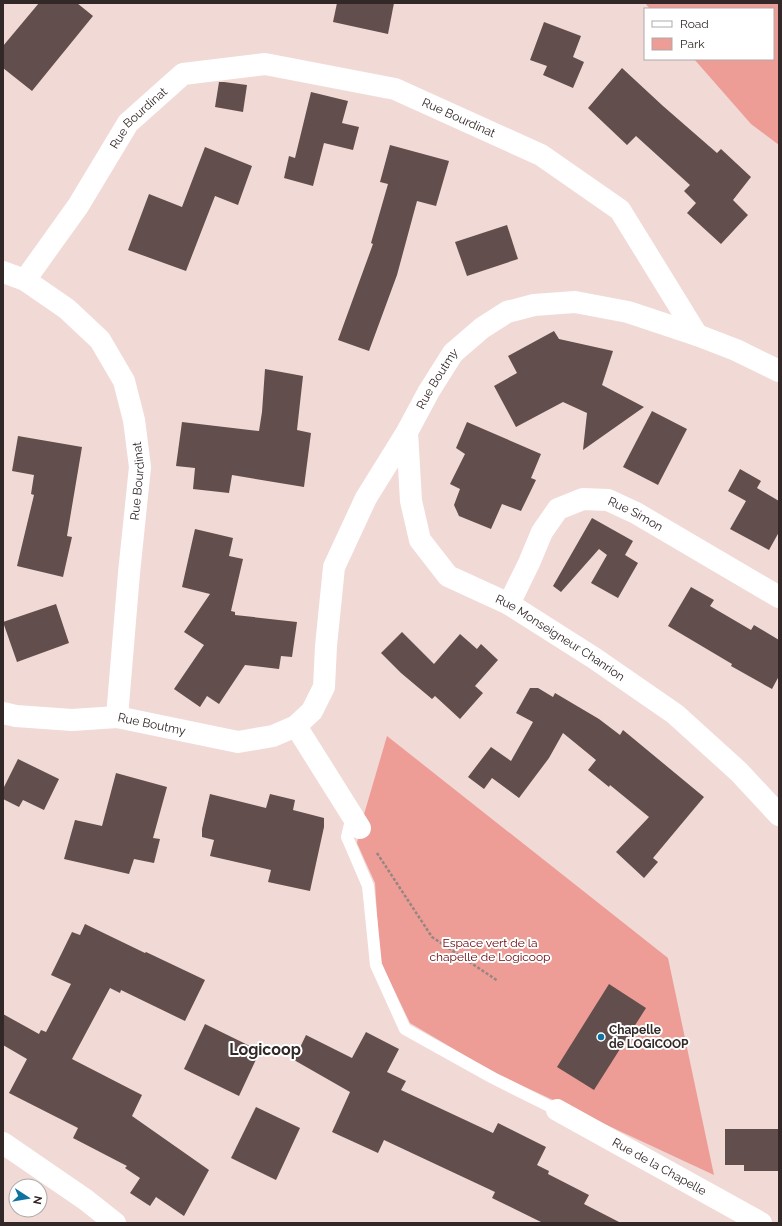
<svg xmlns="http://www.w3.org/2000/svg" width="782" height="1226" font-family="Raleway,sans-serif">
	<rect width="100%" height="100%" fill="#f1d9d6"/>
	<!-- green -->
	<g fill="#ed9d95">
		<polygon points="645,3 779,3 779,145 751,124 694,59 773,59 773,9 650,9"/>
		<polygon points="387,736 668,958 714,1175 491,1071 410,1023 380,961 375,883 357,843 360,828"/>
	</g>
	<!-- building -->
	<g fill="#624e4c">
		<polygon points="39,3 77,3 93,16 32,91 3,68 3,46"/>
		<polygon points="337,3 394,3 388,34 333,22"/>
		<polygon points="544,22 581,36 573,57 584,62 573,88 543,75 547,66 530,60"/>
		<polygon points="622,68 663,106 717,153 721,149 751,177 733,200 748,215 721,244 687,213 696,203 684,191 690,185 636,136 627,145 588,108"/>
		<polygon points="219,82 224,82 247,85 243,112 215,107"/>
		<polygon points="311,92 348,101 342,123 359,127 353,150 324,143 313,186 284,178 289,156 295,158"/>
		<polygon points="390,145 449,161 436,206 417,201 397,275 369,351 338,340 373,244 371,243 388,184 380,182"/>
		<polygon points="205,147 252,166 238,205 215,196 186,271 128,250 149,194 182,207"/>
		<polygon points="507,225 518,259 467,276 455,242"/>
		<polygon points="554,331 559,339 613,351 602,385 644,407 583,450 587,413 563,402 516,427 494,386 517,373 508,356"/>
		<polygon points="265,369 303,376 297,430 311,433 304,487 232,475 229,493 193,489 195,468 176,466 182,422 259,431 262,412"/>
		<polygon points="652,411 687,429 658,485 623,467"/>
		<polygon points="467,422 541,454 531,478 536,480 521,511 502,504 491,529 459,516 454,505 460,489 450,484 465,454 456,448"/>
		<polygon points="18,436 82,447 67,536 72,537 63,577 17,566 34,495 31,494 34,475 12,471"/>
		<polygon points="740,469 761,481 757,488 779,501 779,532 769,550 730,529 746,501 728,491"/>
		<polygon points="592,518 633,541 625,555 638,563 618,598 591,583 607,555 599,549 561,592 553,586"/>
		<polygon points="195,529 233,538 229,556 243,559 231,611 235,612 235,615 297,622 292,657 281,656 279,669 245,665 219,704 207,696 200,707 174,689 204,645 184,632 210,594 182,587"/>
		<polygon points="691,587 714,600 710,606 751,630 754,625 779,640 779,676 772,689 731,666 732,664 668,626"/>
		<polygon points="56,604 69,643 17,662 3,622"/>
		<polygon points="402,632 434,664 460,634 477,649 481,644 498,660 475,686 483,693 460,719 435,696 432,699 401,673 381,653"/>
		<polygon points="530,688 538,688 553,697 555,693 599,719 620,735 623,730 704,797 653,858 658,862 644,878 616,852 649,817 610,785 609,787 588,770 596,760 563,733 549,758 519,798 492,778 484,789 468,777 491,747 511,761 533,722 516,713"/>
		<polygon points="18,759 59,779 44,810 23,800 19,807 3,799 3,789"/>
		<polygon points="116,773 167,787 153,838 160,839 154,863 134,859 129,874 64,859 75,820 102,826"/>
		<polygon points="210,794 266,808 270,794 295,800 293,810 324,818 324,827 310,891 268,882 271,870 210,856 214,840 202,837 202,829"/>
		<polygon points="85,924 145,953 146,952 205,980 185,1021 121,990 120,993 110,988 72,1059 142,1095 132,1116 209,1170 184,1216 156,1197 150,1206 130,1193 140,1178 125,1168 127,1166 73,1138 78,1128 9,1093 27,1059 3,1045 3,1014 39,1034 41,1030 46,1032 71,984 51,975 72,932 80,935"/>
		<polygon points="609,984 646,1008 594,1090 557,1067"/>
		<polygon points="205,1024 260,1051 239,1096 184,1069"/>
		<polygon points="366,1032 399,1049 387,1072 406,1081 401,1090 493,1133 498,1123 546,1147 537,1165 549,1171 548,1174 589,1195 584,1204 621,1223 543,1223 492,1198 495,1192 384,1140 378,1153 332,1132 350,1092 294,1060 306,1035 352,1058"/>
		<polygon points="256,1107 300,1128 276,1180 231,1158"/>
		<polygon points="725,1129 779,1129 779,1171 744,1171 744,1165 725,1165"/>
	</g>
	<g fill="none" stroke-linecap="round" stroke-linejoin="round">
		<!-- path -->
		<polyline stroke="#958583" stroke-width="2.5" stroke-dasharray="3 2" stroke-linecap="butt" points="377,853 432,937 498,981"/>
		<!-- service -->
		<polyline stroke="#fff" stroke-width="12" points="352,816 347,837 368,886 376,965 405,1029 493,1078 557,1110"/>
		<!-- minor -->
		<g stroke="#fff" stroke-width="22">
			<polyline points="3,272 25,280"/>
			<path id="s1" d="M 407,432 L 411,501 L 420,540 L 448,576 L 509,604 L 594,658 L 675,714 L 739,772 L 779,815"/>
			<path id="s2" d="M 509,604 L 529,563 L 542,532 L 558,509 L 583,499 L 608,500 L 636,513 L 779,597"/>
			<path id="s3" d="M 3,713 L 16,716 L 72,720 L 117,717 L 238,742 L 273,736 L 296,726 L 312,711 L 324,687 L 326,646 L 334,567 L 366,498 L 407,432 L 429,391 L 453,353 L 482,328 L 507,312 L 534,305 L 575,302 L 628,312 L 697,335 L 736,350 L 779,371"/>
			<path id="s4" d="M 117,717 L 129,573 L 140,467 L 134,420 L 124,381 L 100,340 L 67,309 L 25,280 L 78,206 L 128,123 L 183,74 L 265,64 L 395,89 L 541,155 L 620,210 L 697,335"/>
			<polyline points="296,726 360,828"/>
			<path id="s5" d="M 557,1110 L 761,1223"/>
		</g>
		<!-- tertiary -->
		<polyline stroke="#fff" stroke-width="22" points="3,1143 86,1200 115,1223"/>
	</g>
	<!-- markers -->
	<circle fill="#0f73a0" stroke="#fff" stroke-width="1.5" cx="601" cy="1037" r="4"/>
	<g text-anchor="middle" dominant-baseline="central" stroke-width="4" stroke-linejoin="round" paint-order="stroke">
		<!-- street labels -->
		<g font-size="12" fill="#312827" stroke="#fff">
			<text stroke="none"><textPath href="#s4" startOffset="1029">Rue Bourdinat</textPath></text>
			<text stroke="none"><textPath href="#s4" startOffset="681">Rue Bourdinat</textPath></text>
			<text stroke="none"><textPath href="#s3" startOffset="683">Rue Boutmy</textPath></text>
			<text stroke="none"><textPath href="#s4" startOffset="237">Rue Bourdinat</textPath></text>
			<text stroke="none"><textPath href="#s2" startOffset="190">Rue Simon</textPath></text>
			<text stroke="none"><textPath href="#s1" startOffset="283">Rue Monseigneur Chanrion</textPath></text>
			<text stroke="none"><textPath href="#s3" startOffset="150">Rue Boutmy</textPath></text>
			<text stroke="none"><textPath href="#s5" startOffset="117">Rue de la Chapelle</textPath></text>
		</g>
		<!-- park labels -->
		<g font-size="12" fill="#650008" stroke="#fff">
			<text x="490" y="943">Espace vert de la<tspan x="490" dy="14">chapelle de Logicoop</tspan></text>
		</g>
		<!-- poi labels -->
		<g font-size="12" font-weight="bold" fill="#312827" stroke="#fff" text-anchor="start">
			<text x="609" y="1030">Chapelle<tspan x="609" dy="14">de LOGICOOP</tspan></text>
		</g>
		<!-- district labels -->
		<g font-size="16" font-weight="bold" fill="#312827" stroke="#fff">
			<text x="265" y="1049">Logicoop</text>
		</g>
	</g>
	<!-- border -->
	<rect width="782" height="1226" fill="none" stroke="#312827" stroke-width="8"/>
	<!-- legend -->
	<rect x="644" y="8" width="130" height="52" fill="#ffffff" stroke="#ada9a9"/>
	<rect x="652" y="21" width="20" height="6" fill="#ffffff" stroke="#ada9a9"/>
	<text x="680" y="28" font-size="12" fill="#312827">Road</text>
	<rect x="652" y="38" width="20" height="12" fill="#ed9d95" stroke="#ada9a9"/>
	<text x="680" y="48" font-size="12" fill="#312827">Park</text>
	<!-- north arrow -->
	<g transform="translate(28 1198) rotate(102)"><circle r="19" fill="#ffffff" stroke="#ada9a9"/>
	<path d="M0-3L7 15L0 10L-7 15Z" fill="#0f73a0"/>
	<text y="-6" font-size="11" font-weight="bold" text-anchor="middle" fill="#312827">N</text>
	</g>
</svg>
